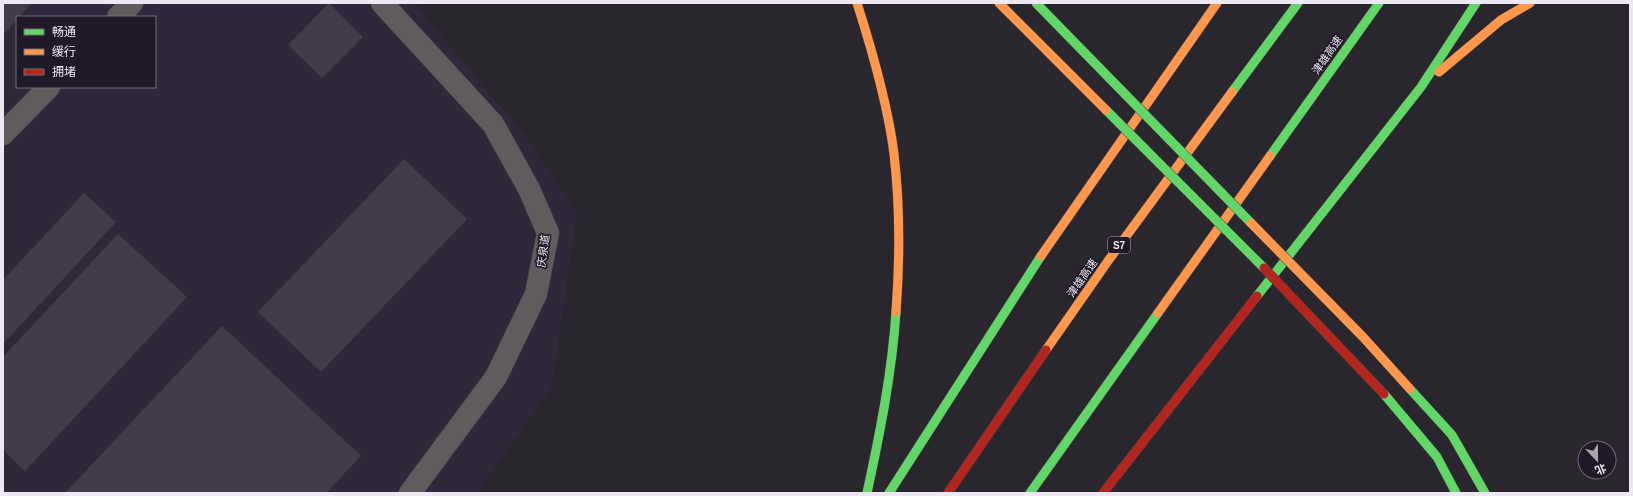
<svg xmlns="http://www.w3.org/2000/svg" width="1633" height="496" font-family="Arial,'Noto Sans SC',sans-serif">
	<rect width="100%" height="100%" fill="#2a262e"/>
	<!-- built -->
	<path fill="#2f273a" fill-rule="evenodd" d="M 3,3 L 414,3 L 528,139 L 577,213 L 552,387 L 477,493 L 3,493 ZM 17,17 L 155,17 L 155,87 L 17,87 Z"/>
	<!-- building -->
	<g fill="#433b4b">
		<polygon points="3,3 32,3 19,17 17,17 17,20 3,35"/>
		<polygon points="329,3 363,37 322,78 288,45"/>
		<polygon points="404,159 467,219 321,372 258,312"/>
		<polygon points="84,193 116,222 3,344 3,280"/>
		<polygon points="118,234 187,297 25,471 3,450 3,357"/>
		<polygon points="222,326 361,456 326,493 65,493"/>
	</g>
	<g fill="none" stroke-linecap="round" stroke-linejoin="round">
		<defs>
			<g id="street">
				<polyline points="382,3 493,124 529,189 548,233 536,294 496,377 410,493"/>
				<polyline points="118,17 132,3"/>
				<polyline points="3,134 49,87"/>
			</g>
			<g id="fast">
				<polyline points="1232,92 1298,3"/>
				<polyline points="1270,156 1379,3"/>
				<polyline points="1257,296 1421,87 1476,3"/>
				<path d="M 867,493 C 880,433 892,373 896,312"/>
				<polyline points="889,493 1041,256"/>
				<polyline points="1030,493 1158,313"/>
			</g>
			<g id="slow">
				<path d="M 857,3 C 872,50 888,105 894,154 C 900,206 900,259 896,312"/>
				<polyline points="1439,72 1501,20 1530,3"/>
				<polyline points="1041,256 1217,3"/>
				<polyline points="1158,313 1270,156"/>
				<polyline points="1046,350 1108,261 1232,92"/>
			</g>
			<g id="jam">
				<polyline points="948,493 1046,350"/>
				<polyline points="1103,493 1257,296"/>
			</g>
		</defs>
		<!-- street casing -->
		<use href="#street" stroke="#454249" stroke-width="23"/>
		<!-- fast casing -->
		<use href="#fast" stroke="#454249" stroke-width="10"/>
		<!-- slow casing -->
		<use href="#slow" stroke="#454249" stroke-width="10"/>
		<!-- jam casing -->
		<use href="#jam" stroke="#454249" stroke-width="10"/>
		<!-- street -->
		<use href="#street" stroke="#605c5d" stroke-width="22"/>
		<!-- fast -->
		<use href="#fast" stroke="#63d668" stroke-width="9"/>
		<!-- slow -->
		<use href="#slow" stroke="#ff974d" stroke-width="9"/>
		<!-- jam -->
		<use href="#jam" stroke="#b3261e" stroke-width="9"/>
		<defs>
			<g id="fast-bridge">
				<polyline points="1036,3 1251,223"/>
				<polyline points="1106,110 1264,268"/>
				<polyline points="1410,389 1452,435 1485,493"/>
				<polyline points="1384,394 1437,457 1456,493"/>
			</g>
			<g id="slow-bridge">
				<polyline points="999,3 1106,110"/>
				<polyline points="1251,223 1363,337 1410,389"/>
			</g>
			<polyline id="jam-bridge" points="1264,268 1384,394"/>
		</defs>
		<!-- fast-bridge casing -->
		<use href="#fast-bridge" stroke="#454249" stroke-width="10" stroke-linecap="butt"/>
		<!-- slow-bridge casing -->
		<use href="#slow-bridge" stroke="#454249" stroke-width="10" stroke-linecap="butt"/>
		<!-- jam-bridge casing -->
		<use href="#jam-bridge" stroke="#454249" stroke-width="10" stroke-linecap="butt"/>
		<!-- fast-bridge -->
		<use href="#fast-bridge" stroke="#63d668" stroke-width="9"/>
		<!-- slow-bridge -->
		<use href="#slow-bridge" stroke="#ff974d" stroke-width="9"/>
		<!-- jam-bridge -->
		<use href="#jam-bridge" stroke="#b3261e" stroke-width="9"/>
	</g>
	<g text-anchor="middle" dominant-baseline="central" stroke-width="3.5" stroke-linejoin="round" paint-order="stroke">
		<!-- shield labels -->
		<rect fill="#201a28" stroke="#b0aab6" stroke-width="1" x="1108" y="237" width="22" height="16" rx="3"/>
		<g font-size="10" font-weight="bold" fill="#ede8f3">
			<text x="1119" y="245">S7</text>
		</g>
		<!-- street labels -->
		<g font-size="11" fill="#ede8f3" stroke="#201a28">
			<text transform="translate(1327 55) rotate(-55)">津雄高速</text>
			<text transform="translate(543 251) rotate(-82)">庆泉道</text>
			<text transform="translate(1082 278) rotate(-55)">津雄高速</text>
		</g>
	</g>
	<!-- border -->
	<rect width="1633" height="496" fill="none" stroke="#ede8f3" stroke-width="8"/>
	<!-- legend -->
	<rect x="16" y="16" width="140" height="72" fill="#201a28" stroke="#726c79"/>
	<rect x="24" y="29" width="20" height="6" fill="#63d668" stroke="#726c79"/>
	<text x="52" y="36" font-size="12" fill="#ede8f3">畅通</text>
	<rect x="24" y="49" width="20" height="6" fill="#ff974d" stroke="#726c79"/>
	<text x="52" y="56" font-size="12" fill="#ede8f3">缓行</text>
	<rect x="24" y="69" width="20" height="6" fill="#b3261e" stroke="#726c79"/>
	<text x="52" y="76" font-size="12" fill="#ede8f3">拥堵</text>
	<!-- north arrow -->
	<g transform="translate(1597 460) rotate(158)"><circle r="19" fill="#201a28" stroke="#726c79"/>
	<path d="M0-3L7 15L0 10L-7 15Z" fill="#a9a4ae"/>
	<text y="-6" font-size="11" font-weight="bold" text-anchor="middle" fill="#ede8f3">北</text>
	</g>
</svg>
